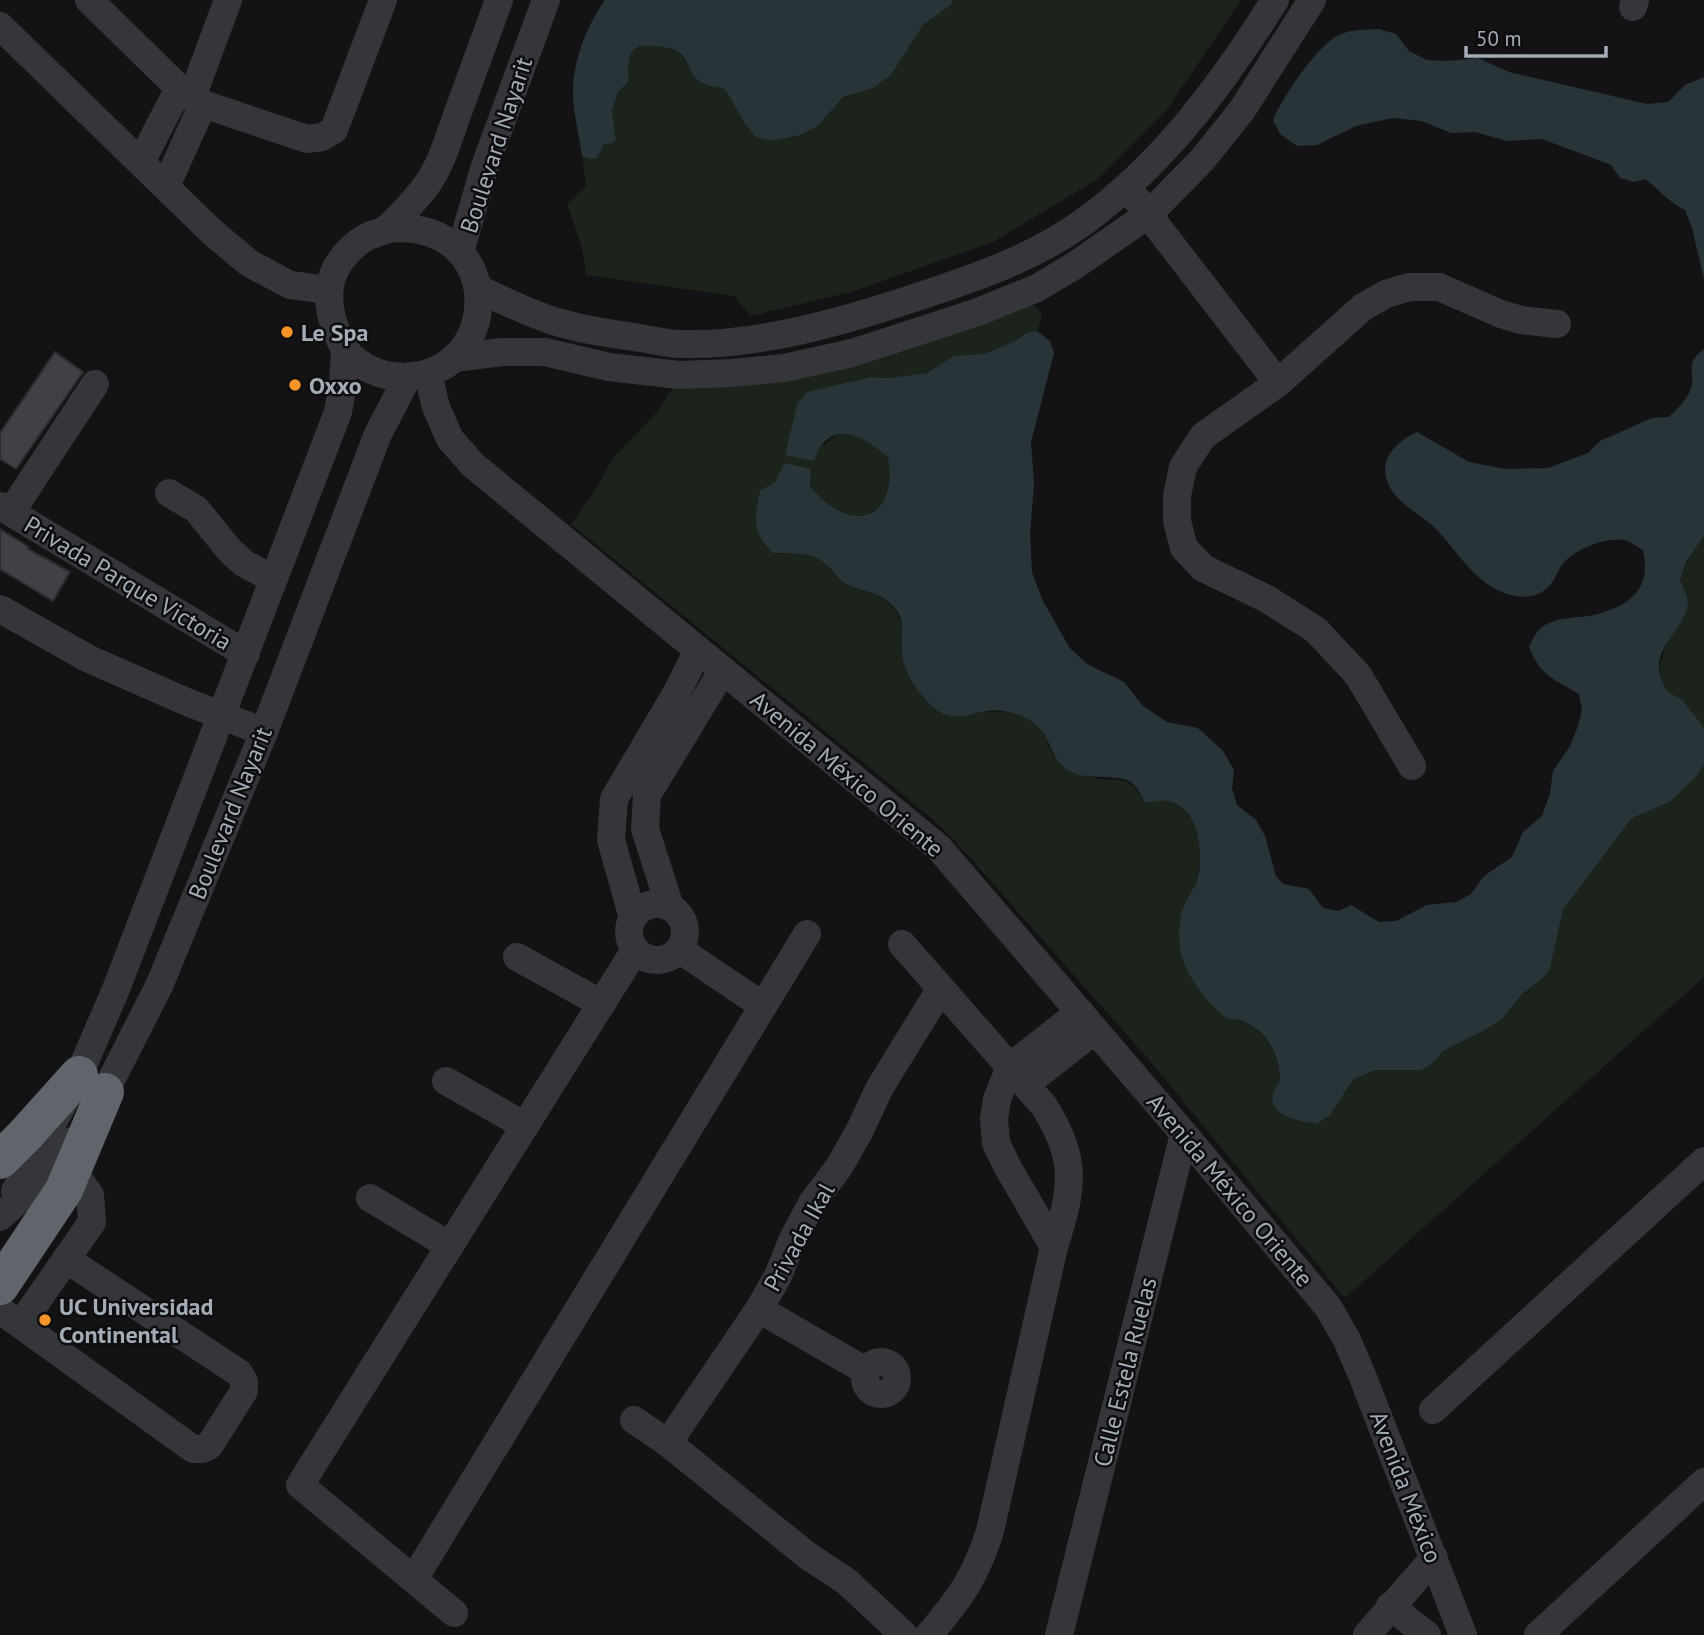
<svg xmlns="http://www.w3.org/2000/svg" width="1704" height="1635" font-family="'PT Sans',sans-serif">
	<rect width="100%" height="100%" fill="#131315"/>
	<!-- green -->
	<g fill="#1b231b">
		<path d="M 953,0 L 1241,0 L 1166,111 L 1098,179 L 993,242 L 851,292 L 751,316 L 734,296 L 586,275 L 582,248 L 567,204 L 586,186 L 582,156 L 590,159 L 604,144 L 616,140 L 612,111 L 618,92 L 629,81 C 627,59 628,42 655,46 C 665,48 672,47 680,54 C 690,63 690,78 703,84 C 710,87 718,87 725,89 L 745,124 L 800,135 L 817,127 L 843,97 L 873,88 L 891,75 L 923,25 L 951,5 Z"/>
		<path d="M 1032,305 L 1040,311 L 1042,318 L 1037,331 L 1028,332 L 1015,341 L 984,354 L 953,356 L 927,373 L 888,378 L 871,377 L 791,432 L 785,455 L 818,449 L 839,433 L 851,433 L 873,444 L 888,457 C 897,524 849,534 810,486 L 811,469 L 773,553 C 790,554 812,551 826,563 C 832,569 837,579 844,583 C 849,587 859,587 865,589 C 897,603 906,618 901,652 L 981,712 C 1001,710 1027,712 1041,730 C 1049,741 1048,754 1061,761 C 1070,766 1080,774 1090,777 C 1120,785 1124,769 1145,802 C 1152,802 1161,799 1167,801 C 1197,806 1204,849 1198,874 C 1194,892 1183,906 1179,925 L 1228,1018 C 1262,1024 1277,1046 1280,1080 L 1273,1091 L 1330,1115 L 1353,1080 L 1375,1070 L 1421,1070 L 1433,1063 L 1443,1051 L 1483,1031 L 1502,1019 L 1522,994 L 1544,977 L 1550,969 L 1563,910 L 1632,818 L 1671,802 L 1695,778 L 1704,765 L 1704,977 L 1345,1298 L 1150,1061 L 966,853 L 935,821 L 571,524 L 594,492 L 613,458 L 658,411 L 670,391 L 681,382 Z"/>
		<polygon points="1704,536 1704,730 1682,700 1667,691 1659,668 1668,639 1676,630 1688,599 1680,581 1686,563"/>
	</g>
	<!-- water -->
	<g fill="#293439">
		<path d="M 605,0 L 953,0 L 951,5 L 923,25 L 891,75 L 873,88 L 843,97 L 817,127 L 800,135 L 771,141 L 756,137 L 745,124 L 725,89 C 719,87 710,87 704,84 C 690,78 690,63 681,54 C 672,47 665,48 655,46 C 628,42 627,59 629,81 L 618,92 L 612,111 L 616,140 L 612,143 L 604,144 L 597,158 L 590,159 L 582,156 C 579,134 572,108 573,86 C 575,56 588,24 605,0 Z"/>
		<path d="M 1379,29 L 1396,34 L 1409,51 L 1427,60 L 1447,61 L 1478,58 L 1509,72 L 1647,104 L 1668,102 L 1685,85 L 1704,77 L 1704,279 L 1692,228 L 1685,210 C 1668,202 1660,190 1645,179 L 1634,182 L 1620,178 L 1611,165 L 1542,139 L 1507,141 L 1475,132 L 1451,133 L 1422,121 L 1393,118 L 1356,126 L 1317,145 L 1297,146 L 1280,134 L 1273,120 C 1282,98 1319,42 1341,34 C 1353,29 1366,30 1379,29 Z"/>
		<path d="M 1037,331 L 1050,341 L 1054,353 L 1031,442 L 1034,484 L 1030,533 L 1032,572 L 1042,599 L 1069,647 L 1087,664 L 1124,682 L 1143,706 L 1167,722 L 1198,728 L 1223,751 L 1234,770 L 1232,788 L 1237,805 L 1256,820 L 1265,836 L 1276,876 L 1283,884 L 1309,889 L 1323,908 L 1339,911 L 1351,905 L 1379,922 L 1396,921 L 1427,905 L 1456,902 L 1471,894 L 1484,876 L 1512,857 L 1523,832 L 1542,816 L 1550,793 L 1553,771 L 1570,746 L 1578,726 L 1582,710 L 1579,694 C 1554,679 1540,676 1529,647 C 1533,638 1537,630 1545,625 C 1559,617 1579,618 1594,615 C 1630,606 1652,589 1643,550 C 1637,547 1630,541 1624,540 C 1605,537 1572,550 1561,566 C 1556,574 1554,582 1547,588 C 1533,602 1507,597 1492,587 C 1470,574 1455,549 1437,530 C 1420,512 1392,503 1386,477 C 1381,455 1400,440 1417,432 L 1469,462 L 1506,469 L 1548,468 L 1588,453 L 1600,441 L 1652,418 L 1669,417 C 1678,408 1690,397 1692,384 C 1693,366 1687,362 1704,349 L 1704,536 L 1686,562 L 1680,581 C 1683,587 1688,595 1688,602 C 1687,626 1657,644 1659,669 C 1660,676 1664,684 1667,691 L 1682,700 L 1702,725 L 1704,730 L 1704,765 L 1695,778 L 1670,802 L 1632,818 L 1563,910 L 1550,969 L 1544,977 L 1522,994 L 1502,1019 L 1483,1031 L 1443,1051 L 1433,1063 L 1421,1070 L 1375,1070 L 1353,1080 L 1330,1115 L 1317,1124 C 1291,1120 1257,1113 1280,1080 C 1278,1053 1269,1032 1242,1021 C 1238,1019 1231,1020 1227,1018 C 1210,1008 1184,972 1181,953 C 1178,939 1178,919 1184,906 C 1189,894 1197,885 1199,872 C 1203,848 1197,805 1167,801 C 1160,800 1152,802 1145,802 C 1141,795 1137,786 1129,781 C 1114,774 1088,780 1071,772 C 1053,763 1052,744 1041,730 C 1032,719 1017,713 1003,711 C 980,706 958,726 937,710 C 921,698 903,673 902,652 C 900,633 908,619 890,603 C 878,592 861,591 846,584 C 840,582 834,571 828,566 C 814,551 792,554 773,553 C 752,532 754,518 760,491 L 775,482 L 785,463 L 811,469 L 810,486 C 849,534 898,524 888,457 C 862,434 828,417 814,461 L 785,455 L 797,404 L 807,392 L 871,377 L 888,378 L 927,373 L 953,356 L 984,354 L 1015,341 L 1028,332 Z"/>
	</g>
	<!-- building -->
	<g fill="#3f4145" stroke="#2d2d31" stroke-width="2">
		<polygon points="55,352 83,372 16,469 0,459 0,433"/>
		<polygon points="0,529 29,547 28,549 70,572 53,601 0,569"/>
	</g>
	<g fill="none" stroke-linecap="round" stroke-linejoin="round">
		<!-- minor -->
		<g stroke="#34363a" stroke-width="28">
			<polyline points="89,0 179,88 203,104 307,139 322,137 334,130 383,0"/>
			<polyline points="1633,7 1635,0"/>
			<polyline points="0,26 212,232 249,263 290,285 329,290"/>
			<polyline points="192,97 228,0"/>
			<polyline points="141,162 179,88"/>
			<polyline points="166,186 203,104"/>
			<polyline points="1137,200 1278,383"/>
			<path d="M 386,229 C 513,216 503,388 393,376 C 374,374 351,362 342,344 C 330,320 323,293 336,268 C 343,256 354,244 365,238 C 371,234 379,233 385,230 C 394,224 422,192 428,183 C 442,163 449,137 457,115 C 471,76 485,38 499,0"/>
			<polyline points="460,252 485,166 546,0"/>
			<path d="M 479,289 C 504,301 530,314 557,322 C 583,330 612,334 640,338 C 653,340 668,344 682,344 C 763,346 852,319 929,293 C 983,275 1036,256 1082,223 C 1163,165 1223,83 1275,0"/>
			<polyline points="454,358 502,352 545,352 609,367 679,375 732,373 784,368 852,353 978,312 1037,288 1074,266 1149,214 1202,160 1242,110 1312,0"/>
			<polyline points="428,374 436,407 450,439 473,465 939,848 1184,1134 1328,1307 1347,1340 1362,1375 1463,1635"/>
			<polyline points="169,493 196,509 231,552 245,564 273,579"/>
			<polyline points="0,506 246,654"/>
			<polyline points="11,512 95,384"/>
			<polyline points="0,609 89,659 187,702 264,732"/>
			<polyline points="1412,766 1358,675 1316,630 1267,599 1203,568 1184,548 1177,521 1177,496 1183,467 1203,436 1278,383 1363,307 1386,294 1409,287 1439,287 1501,314 1521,320 1557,324"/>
			<circle cx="657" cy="932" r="28"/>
			<polyline points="670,907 645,829 647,795 723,670"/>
			<polyline points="633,918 611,840 614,799 677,692 698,650"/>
			<path d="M 902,944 L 1044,1106 C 1078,1161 1073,1187 1054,1247 L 990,1531 C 975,1578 960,1598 929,1635"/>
			<polyline points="680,950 763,1006"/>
			<polyline points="517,957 602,1004"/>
			<polyline points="446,1081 525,1126"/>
			<polyline points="1026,1084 1095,1030"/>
			<polyline points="95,1107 105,1092 159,986 264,732 378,434 407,378"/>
			<polyline points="15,1191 79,1075 116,989 338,412 343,383 345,350"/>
			<polyline points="370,1198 450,1246"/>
			<polyline points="0,1217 54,1168 72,1141"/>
			<polyline points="1054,1247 1007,1166 996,1143 994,1119 997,1099 1010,1067 1080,1012"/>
			<polyline points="759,1309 866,1371"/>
			<polyline points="0,1310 193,1449 203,1449 209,1446 244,1391 244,1382 239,1373 66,1259"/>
			<polyline points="21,1324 92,1222 90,1195 73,1171"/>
			<circle cx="881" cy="1378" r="16"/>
			<polyline points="1433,1410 1704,1161"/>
			<polyline points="634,1420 668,1443 808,1556 846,1581 904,1635"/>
			<polyline points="668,1443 759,1309 778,1276 792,1241 812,1203 839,1167 860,1130 879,1089 941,988"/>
			<polyline points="414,1579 807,934"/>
			<polyline points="1390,1606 1427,1635"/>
			<polyline points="454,1613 300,1485 635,950"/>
			<polyline points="1059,1635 1184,1134"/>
			<polyline points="1367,1635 1434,1558"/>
			<polyline points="1538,1635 1704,1482"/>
		</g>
		<!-- highway -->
		<g stroke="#60646b" stroke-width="38">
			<polyline points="0,1160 26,1134 79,1075"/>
			<polyline points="0,1286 64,1190 105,1092"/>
		</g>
	</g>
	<!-- markers -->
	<g fill="#f89327" stroke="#0e0e10" stroke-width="2.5">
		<circle cx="287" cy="332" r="7"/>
		<circle cx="295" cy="385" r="7"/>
		<circle cx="45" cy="1320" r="7"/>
	</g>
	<g text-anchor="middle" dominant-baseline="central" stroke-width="5" stroke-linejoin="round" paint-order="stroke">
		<!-- street labels -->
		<g font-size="24" fill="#a4acb6" stroke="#0e0e10">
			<text transform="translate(496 145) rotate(-72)">Boulevard Nayarit</text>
			<text transform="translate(128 583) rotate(31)">Privada Parque Victoria</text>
			<text transform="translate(847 774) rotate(40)">Avenida México Oriente</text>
			<text transform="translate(230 813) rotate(-68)">Boulevard Nayarit</text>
			<text transform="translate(1230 1190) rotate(50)">Avenida México Oriente</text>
			<text transform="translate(799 1237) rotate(-61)">Privada Ikal</text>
			<text transform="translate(1125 1372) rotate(-76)">Calle Estela Ruelas</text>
			<text transform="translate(1406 1487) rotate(69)">Avenida México</text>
		</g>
		<!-- poi labels -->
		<g font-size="24" font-weight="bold" fill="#a4acb6" stroke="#0e0e10" text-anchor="start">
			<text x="301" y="332">Le Spa</text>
			<text x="309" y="385">Oxxo</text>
			<text x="59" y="1306">UC Universidad<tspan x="59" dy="28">Continental</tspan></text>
		</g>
	</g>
	<!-- scale -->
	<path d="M1466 46v10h140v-10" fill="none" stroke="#a4acb6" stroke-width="3.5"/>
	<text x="1476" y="46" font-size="21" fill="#a4acb6" stroke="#0e0e10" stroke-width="5" paint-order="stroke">50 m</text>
</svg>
